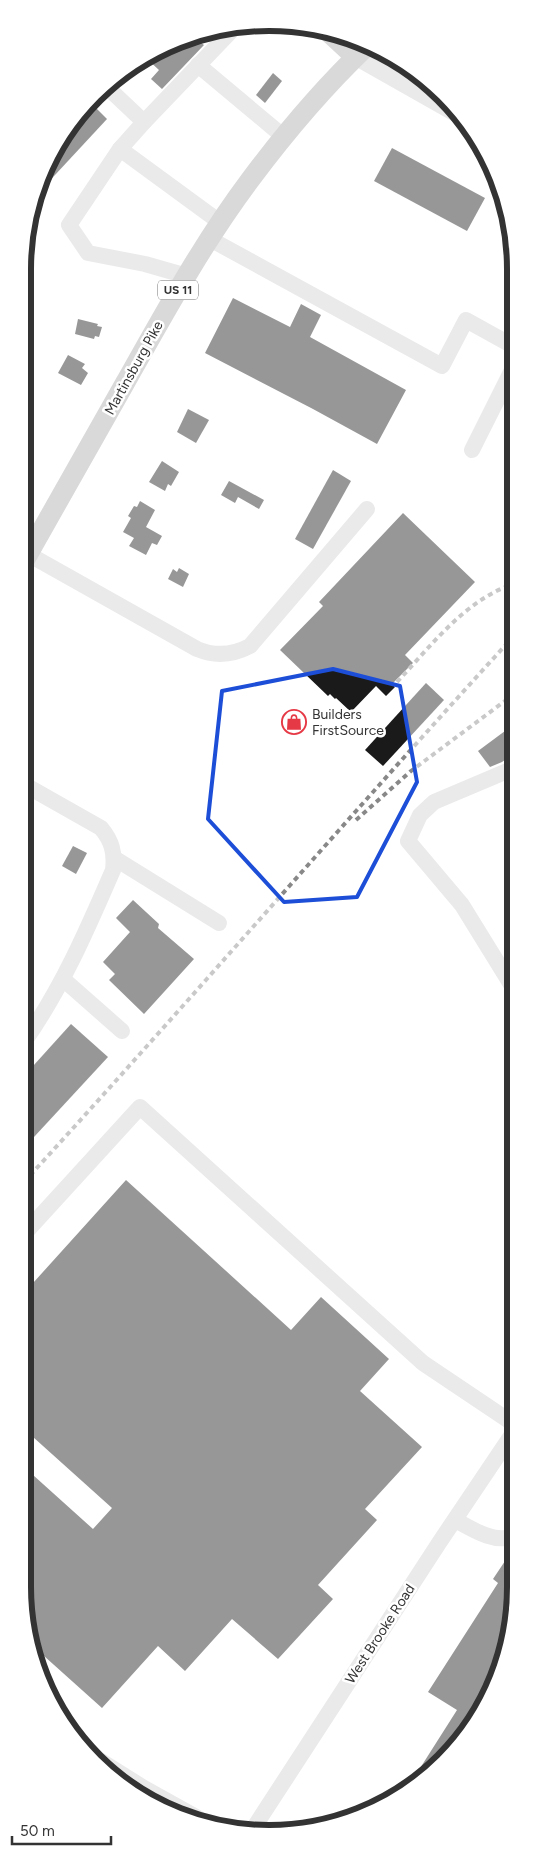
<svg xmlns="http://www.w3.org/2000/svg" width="538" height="1856" font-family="Figtree,sans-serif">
	<rect width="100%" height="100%" fill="#fff"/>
	<!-- building -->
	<g fill="#1a1a1a">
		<polygon points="195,38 204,45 162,89 151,79 159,70 146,58"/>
		<polygon points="273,73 282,81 265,103 256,95"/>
		<polygon points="92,104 107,119 42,189 64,132"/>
		<polygon points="392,148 485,198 467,231 374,181"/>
		<polygon points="233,298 290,327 301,304 321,315 310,337 406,390 377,444 313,409 205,353"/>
		<polygon points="78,319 98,324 97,326 102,327 99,337 95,336 94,339 75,334"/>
		<polygon points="68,355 85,364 82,368 88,373 81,385 58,373"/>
		<polygon points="188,409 209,420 196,443 177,432"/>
		<polygon points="162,461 179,472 171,486 168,484 165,491 149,482"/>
		<polygon points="333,470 351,481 313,549 295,539"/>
		<polygon points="229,481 264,500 259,509 238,497 235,503 221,495"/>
		<polygon points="140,501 155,510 146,527 162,536 157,545 152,543 146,555 129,546 134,538 123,532 131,518 128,516 134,506 137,507"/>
		<polygon points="403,513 475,582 405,655 413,663 392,684 395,687 386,696 376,686 351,712 336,698 335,699 330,694 328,696 280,650 323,606 319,602"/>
		<polygon points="179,568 189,574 183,587 168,579 173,569 177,572"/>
		<polygon points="426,683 444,700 383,766 365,750"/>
		<polygon points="513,725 512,755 502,762 490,767 478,751"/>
		<polygon points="73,846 87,853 76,874 62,866"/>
		<polygon points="133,900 159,924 158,928 194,959 144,1014 109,980 115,974 103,962 130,932 116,918"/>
		<polygon points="71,1024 108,1057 34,1137 24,1128 24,1076"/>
		<polygon points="126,1180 291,1330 321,1297 389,1359 360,1391 422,1447 365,1509 377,1520 318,1585 333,1599 278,1659 232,1619 185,1671 158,1646 102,1708 34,1647 22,1587 23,1466 93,1529 112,1508 23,1428 24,1293"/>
		<polygon points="511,1552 511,1635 482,1710 419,1782 412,1786 410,1784 457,1710 428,1692 498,1583 493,1579"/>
	</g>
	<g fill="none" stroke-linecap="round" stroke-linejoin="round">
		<!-- minor -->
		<g stroke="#d0d0d0" stroke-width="16">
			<polyline points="355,57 461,117"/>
			<polyline points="198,65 284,137"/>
			<polyline points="108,88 144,122"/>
			<polyline points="120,149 221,223"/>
			<polyline points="210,239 442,366 466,320 513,346"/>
			<polyline points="187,276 145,264 88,253 69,225 120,149 144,122 235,27"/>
			<polyline points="472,450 513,368"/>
			<path d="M 28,554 L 197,649 C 216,657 233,655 250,646 L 367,509"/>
			<polyline points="114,858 219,923"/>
			<polyline points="63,979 122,1031"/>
			<polyline points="512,986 462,905 408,841 420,815 434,802 512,769"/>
			<path d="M 24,1042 C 62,988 87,930 113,870 C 115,853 112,841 101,828 L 25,785"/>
			<polyline points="24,1234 140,1107 423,1363 511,1422"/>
			<path d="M 455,1520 C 471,1528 492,1543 511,1537"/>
			<polyline points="85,1751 144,1788 198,1818"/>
			<polyline points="251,1832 439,1543 511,1436"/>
		</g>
		<!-- major -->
		<g stroke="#ababab" stroke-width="20">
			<polyline points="327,31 355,57"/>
			<path d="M 26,558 C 59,500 92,442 125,383 C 164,314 202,244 250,180 C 285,133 324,87 367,46"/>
		</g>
		<!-- rail -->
		<g stroke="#888" stroke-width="4" stroke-dasharray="5 4" stroke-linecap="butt">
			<path d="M 397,682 C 431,646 464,601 513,584"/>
			<polyline points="356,820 411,771 513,695"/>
			<path d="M 24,1182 C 189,1002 348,817 513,637"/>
		</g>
	</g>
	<!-- marked area -->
	<path d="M0 0H538V1856H0ZM 333,669 L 400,686 L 417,782 L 357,897 L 284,902 L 208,819 L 222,691 Z" fill="#fff" fill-opacity=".55" fill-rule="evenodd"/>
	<path fill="none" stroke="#1d4ed8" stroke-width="4" stroke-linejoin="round" d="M 333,669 L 400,686 L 417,782 L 357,897 L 284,902 L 208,819 L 222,691 Z"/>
	<!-- icons -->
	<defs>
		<symbol id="shop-ring" viewBox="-11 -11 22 22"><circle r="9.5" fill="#fff" stroke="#e63946" stroke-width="1.5"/><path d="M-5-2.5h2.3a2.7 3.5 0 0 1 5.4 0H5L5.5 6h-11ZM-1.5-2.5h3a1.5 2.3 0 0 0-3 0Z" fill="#e63946"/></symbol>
	</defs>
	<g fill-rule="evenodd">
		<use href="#shop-ring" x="280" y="708" width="28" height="28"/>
	</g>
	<g text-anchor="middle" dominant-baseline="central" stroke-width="5" stroke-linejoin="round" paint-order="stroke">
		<!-- shield labels -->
		<rect fill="#fff" stroke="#707070" stroke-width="1" x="158" y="280.5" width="40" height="19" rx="4"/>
		<g font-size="12" font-weight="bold" fill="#333">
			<text x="178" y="290">US 11</text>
		</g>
		<!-- street labels -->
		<g font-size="14" fill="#333" stroke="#fff">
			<text transform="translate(134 368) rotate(-61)">Martinsburg Pike</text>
			<text transform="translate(380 1634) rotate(-57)">West Brooke Road</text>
		</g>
		<!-- poi labels -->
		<g font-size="14" fill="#333" stroke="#fff" text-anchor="start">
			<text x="312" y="714">Builders<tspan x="312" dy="16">FirstSource</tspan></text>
		</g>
	</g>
	<!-- crop -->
	<path d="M0 0H538V1856H0ZM269 31H269A238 238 0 0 1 507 269V1587A238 238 0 0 1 269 1825H269A238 238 0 0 1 31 1587V269A238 238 0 0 1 269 31Z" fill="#fff" fill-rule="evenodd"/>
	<path fill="none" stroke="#333" stroke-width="6" d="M269 31H269A238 238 0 0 1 507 269V1587A238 238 0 0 1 269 1825H269A238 238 0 0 1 31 1587V269A238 238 0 0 1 269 31Z"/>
	<!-- scale -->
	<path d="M12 1836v8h99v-8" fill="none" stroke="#333333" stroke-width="2.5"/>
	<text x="20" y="1836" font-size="15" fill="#333333" stroke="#ffffff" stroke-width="4" paint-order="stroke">50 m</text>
</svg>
